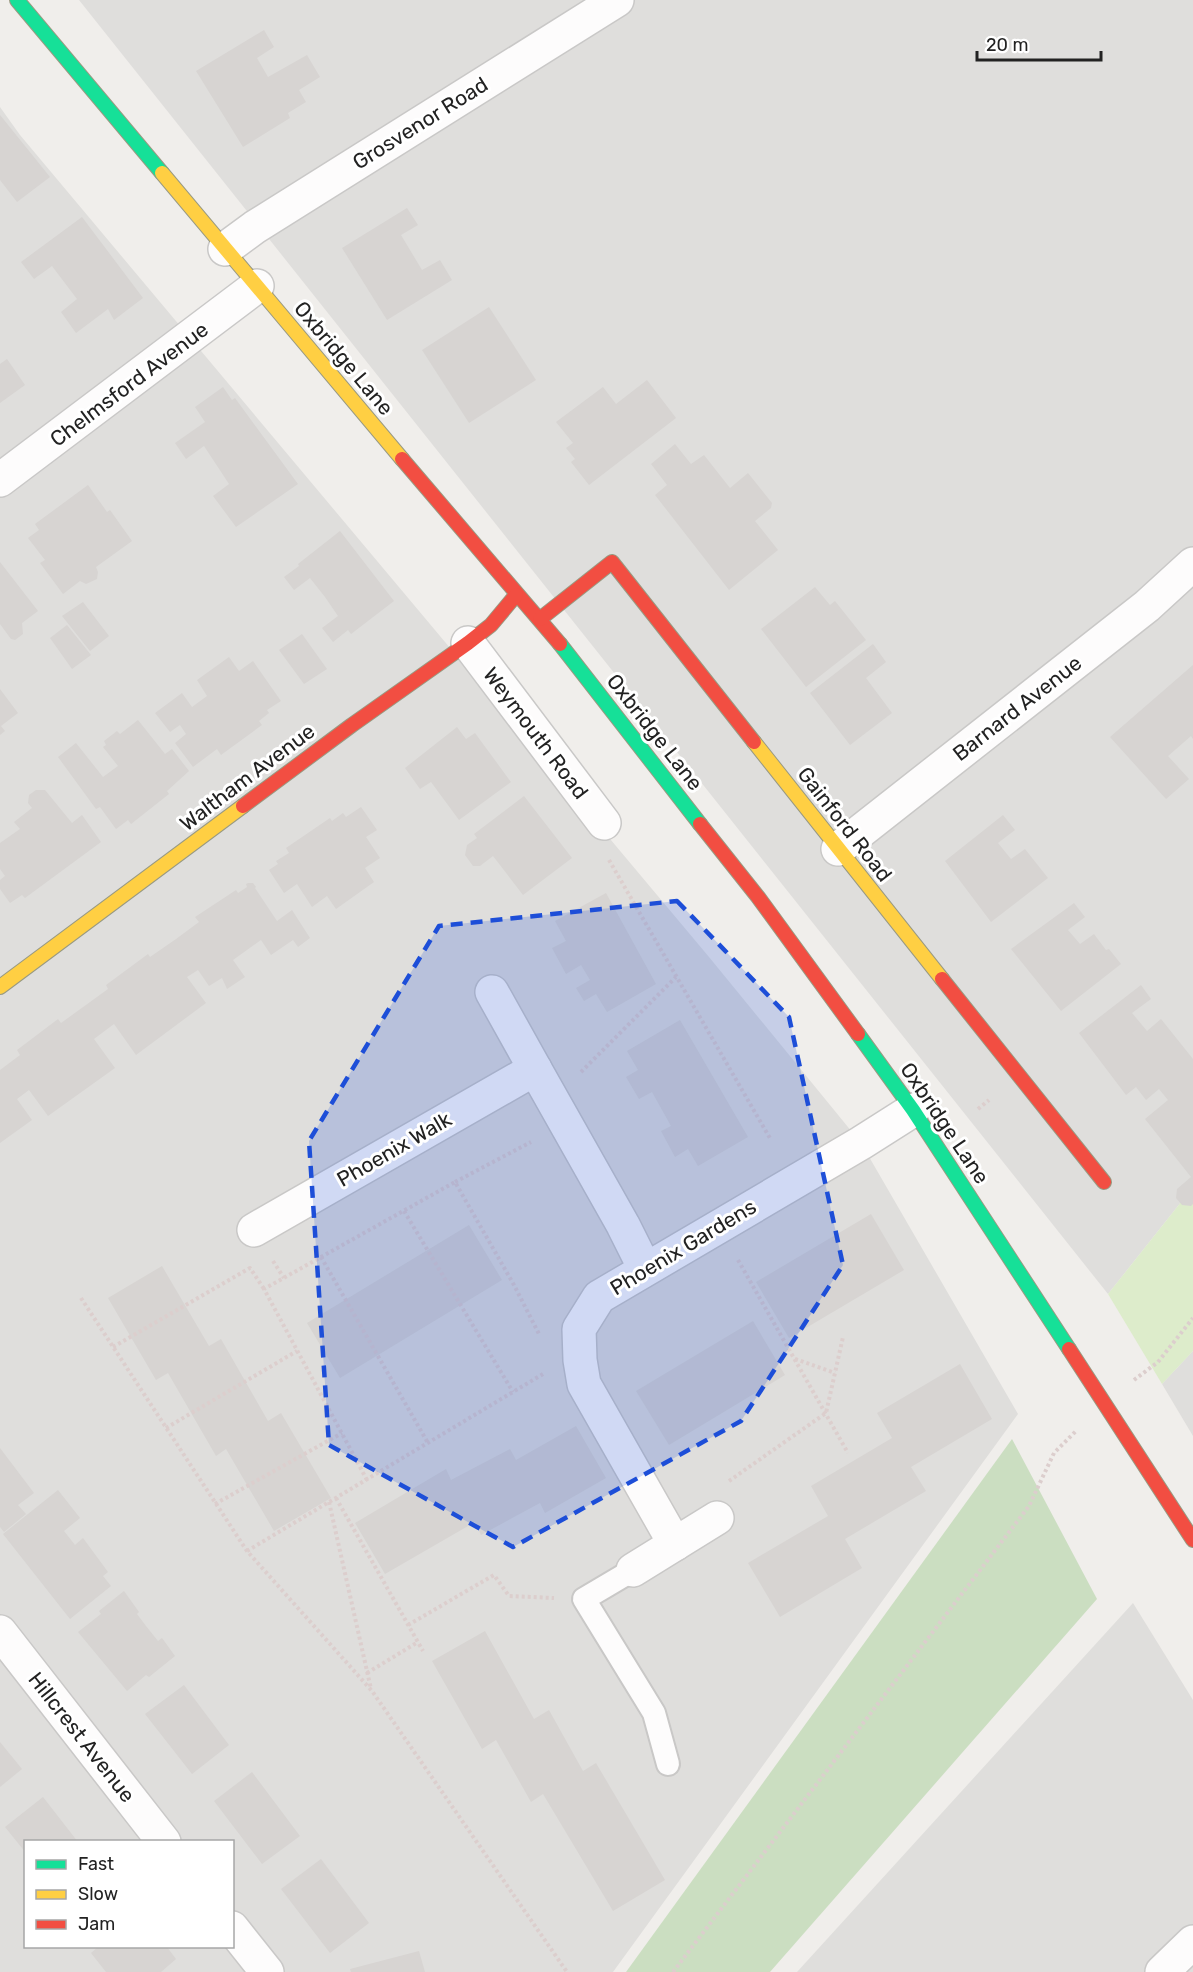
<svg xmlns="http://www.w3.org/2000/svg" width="1193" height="1972" font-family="Rubik,sans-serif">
	<rect width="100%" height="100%" fill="#f0eeeb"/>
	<!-- residential -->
	<g fill="#dfdedc" fill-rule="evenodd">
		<polygon points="79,0 1193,0 1193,1187 1108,1294"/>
		<path d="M 0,107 L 20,135 L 709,957 L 861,1143 L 1018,1414 L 613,1972 L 0,1972 ZM 26,1842 L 232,1842 L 232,1946 L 26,1946 Z"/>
		<polygon points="1193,1351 1193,1436 1162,1384"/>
		<polygon points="1133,1603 1193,1700 1193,1972 797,1972"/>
	</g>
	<!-- grass -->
	<polygon fill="#ddeccb" points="1193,1187 1193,1351 1162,1384 1108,1294"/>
	<!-- forest -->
	<polygon fill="#cbdec1" points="1012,1439 1097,1599 770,1972 626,1972"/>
	<!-- building -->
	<g fill="#d7d4d2">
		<polygon points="264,30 274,47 257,58 268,77 307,55 320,77 299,90 306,102 288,113 290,118 243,147 196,71"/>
		<polygon points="0,115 50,177 17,202 0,180"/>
		<polygon points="407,208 418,225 401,235 422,270 440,260 452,280 387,320 342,248"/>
		<polygon points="82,217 143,298 114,320 108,309 76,333 61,312 77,299 52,266 34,279 21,262"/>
		<polygon points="489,307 536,380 469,423 422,350"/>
		<polygon points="7,359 25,385 0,403 0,364"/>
		<polygon points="647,380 676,418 589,485 571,462 575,459 566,448 573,443 556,422 603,387 616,404"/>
		<polygon points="223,387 232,400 235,398 298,484 236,527 213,496 229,484 204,446 186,459 175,443 205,422 195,407"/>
		<polygon points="675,444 691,464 704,455 730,488 748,473 772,503 771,508 755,521 778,550 729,590 655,495 667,485 651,464"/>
		<polygon points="88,485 107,512 110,510 132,541 96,567 98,572 97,579 86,584 80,581 63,594 40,563 45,560 28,538 39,530 35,524"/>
		<polygon points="340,531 394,601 351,634 348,630 333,642 322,628 338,616 325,597 310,578 294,590 284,577 299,566 298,564"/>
		<polygon points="0,562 38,611 22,623 23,634 15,640 11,639 0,624"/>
		<polygon points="815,587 830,605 835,601 866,640 806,687 761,629"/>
		<polygon points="83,602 109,636 90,651 62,616"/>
		<polygon points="67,625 91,655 72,669 50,638"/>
		<polygon points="302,634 327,669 304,684 279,650"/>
		<polygon points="873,644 886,662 866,678 892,713 850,745 810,693"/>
		<polygon points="229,657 239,671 253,661 281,701 267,710 269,713 259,721 262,725 221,755 217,749 193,767 175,743 186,734 180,725 170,732 155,713 182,693 192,707 207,696 197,680"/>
		<polygon points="1193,665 1193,739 1191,736 1168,756 1189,779 1166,799 1110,737"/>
		<polygon points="0,689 18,713 1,726 5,731 0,735"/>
		<polygon points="138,720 165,754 172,749 189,771 167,791 169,794 131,824 128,820 116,829 100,807 96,809 58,757 76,743 103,777 118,766 103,747 106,745 104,741 117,731 120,734"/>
		<polygon points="457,727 466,739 475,733 511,782 459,820 431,782 420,789 405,768"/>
		<polygon points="36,790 45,790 72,823 82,815 101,842 25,898 22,895 10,903 0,889 0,880 5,876 0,869 0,843 20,829 14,822 32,808 28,803 29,795"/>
		<polygon points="524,796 572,858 523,895 493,856 480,866 473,866 465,855 467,845 477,838 474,834"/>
		<polygon points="361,807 377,830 366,837 380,858 365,868 374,882 336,909 327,896 312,907 297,884 284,893 269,870 278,864 276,861 289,853 286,848 330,818 332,821 343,813 346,817"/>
		<polygon points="1003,815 1015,830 998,843 1011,859 1025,849 1048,878 991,922 945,861"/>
		<polygon points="248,883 253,883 256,887 255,888 277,921 292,910 310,938 298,947 293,940 271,955 261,940 233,960 245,977 227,989 222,978 209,986 198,970 187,977 206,1003 136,1055 114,1024 94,1039 115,1068 48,1116 29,1090 17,1099 32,1120 0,1143 0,1070 20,1055 17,1050 58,1019 61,1023 108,989 106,985 148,954 150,957 176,939 199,922 195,917 236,890 238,893 247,887 246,884"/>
		<polygon points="606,893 656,984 607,1012 596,994 584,1001 576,988 590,980 581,965 566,974 552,948 566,941 555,921"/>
		<polygon points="1074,903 1085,917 1068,930 1080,944 1094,934 1106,950 1109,949 1121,964 1061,1011 1011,949"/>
		<polygon points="1141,985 1151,999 1132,1013 1147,1031 1161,1019 1193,1059 1193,1204 1191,1206 1182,1205 1176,1198 1177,1189 1191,1177 1145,1119 1168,1100 1159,1089 1146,1100 1136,1087 1126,1095 1079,1033"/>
		<polygon points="680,1020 748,1137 698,1166 688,1149 675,1157 661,1131 671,1126 652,1092 639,1099 626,1077 638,1070 627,1051"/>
		<polygon points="871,1214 904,1270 789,1338 756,1282"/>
		<polygon points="469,1225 502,1280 340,1378 307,1323"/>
		<polygon points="162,1266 209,1346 221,1339 268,1421 281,1413 331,1498 274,1531 226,1449 216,1456 168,1373 156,1380 108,1298"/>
		<polygon points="753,1321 785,1375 669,1445 636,1391"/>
		<polygon points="960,1364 992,1419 911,1467 926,1491 845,1539 862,1568 780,1617 748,1563 828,1516 811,1486 892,1438 877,1413"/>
		<polygon points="576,1426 606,1478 545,1513 540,1503 481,1535 475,1522 385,1574 355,1523 446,1469 451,1480 510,1449 516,1460"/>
		<polygon points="0,1448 34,1493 18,1505 26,1514 4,1532 0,1527"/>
		<polygon points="58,1490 80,1518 64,1531 75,1545 83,1538 108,1572 103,1576 111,1586 70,1619 3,1534"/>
		<polygon points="124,1591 139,1612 137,1614 146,1626 158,1641 162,1638 175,1656 149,1677 146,1675 127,1691 78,1632 101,1614 99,1611"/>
		<polygon points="485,1631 534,1719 549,1710 583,1771 596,1763 665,1880 613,1911 543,1794 531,1802 496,1740 482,1749 432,1661"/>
		<polygon points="184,1685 229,1745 192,1774 145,1714"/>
		<polygon points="0,1742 22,1769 0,1787"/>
		<polygon points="252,1772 300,1836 262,1864 214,1801"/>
		<polygon points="43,1797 78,1842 26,1842 26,1853 5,1827"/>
		<polygon points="321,1859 369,1923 330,1953 281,1889"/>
		<polygon points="98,1947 167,1947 176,1959 161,1972 106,1972 91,1953"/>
		<polygon points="419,1951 425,1972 351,1972 350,1969"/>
	</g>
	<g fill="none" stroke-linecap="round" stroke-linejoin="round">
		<defs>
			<polyline id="lane" points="633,1570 584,1599 654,1713 668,1764"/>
			<g id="street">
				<polyline points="225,249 255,227 617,0"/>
				<polyline points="0,480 257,286"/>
				<polyline points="468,643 604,823"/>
				<polyline points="838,849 1147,606 1193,564"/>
				<polyline points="492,992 535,1069"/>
				<polyline points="254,1230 535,1069 623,1225 645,1269"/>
				<polyline points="675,1544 584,1384 580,1360 579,1329 599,1297 861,1143 913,1110"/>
				<polyline points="633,1570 717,1518"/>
				<polyline points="0,1632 164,1842"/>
				<polyline points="232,1928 267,1972"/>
				<polyline points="1162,1972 1193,1942"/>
			</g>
			<g id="fast">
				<polyline points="17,0 162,173"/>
				<polyline points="560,644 700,824"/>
				<polyline points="858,1034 913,1110 1069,1349"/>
			</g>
			<g id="slow">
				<polyline points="162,173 402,459"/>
				<polyline points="754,742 942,979"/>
				<polyline points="0,987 243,806"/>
			</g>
			<g id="jam">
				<polyline points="402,459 560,644"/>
				<polyline points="540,619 612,562 754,742"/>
				<polyline points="243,806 352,725 468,643 491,625 516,595"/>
				<polyline points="700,824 758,897 858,1034"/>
				<polyline points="942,979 1104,1182"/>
				<polyline points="1069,1349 1193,1540"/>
			</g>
		</defs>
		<!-- lane casing -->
		<use href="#lane" stroke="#c9c8c7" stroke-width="26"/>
		<!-- street casing -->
		<use href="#street" stroke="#c9c8c7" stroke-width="36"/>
		<!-- fast casing -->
		<use href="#fast" stroke="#999a82" stroke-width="16"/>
		<!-- slow casing -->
		<use href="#slow" stroke="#999a82" stroke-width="16"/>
		<!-- jam casing -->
		<use href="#jam" stroke="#999a82" stroke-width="16"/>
		<!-- path -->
		<g stroke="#dccecd" stroke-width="4" stroke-dasharray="3 3" stroke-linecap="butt">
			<polyline points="609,860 771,1140"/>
			<polyline points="581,1072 676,977"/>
			<polyline points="978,1109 989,1100"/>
			<polyline points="455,1182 531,1142"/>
			<polyline points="404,1211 513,1392"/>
			<polyline points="321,1257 428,1443"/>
			<polyline points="738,1260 848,1453"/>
			<polyline points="273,1261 284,1278"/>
			<polyline points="81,1298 247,1551 372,1691 567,1972"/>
			<polyline points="113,1347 250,1268 264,1289"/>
			<polyline points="795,1359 835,1373"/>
			<polyline points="1134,1380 1158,1362 1193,1318"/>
			<polyline points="166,1428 297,1351"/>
			<polyline points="367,1480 264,1289 455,1182 514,1285 540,1336"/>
			<polyline points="729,1481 826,1413 843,1337"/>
			<polyline points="336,1498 423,1651"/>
			<polyline points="329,1502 371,1689"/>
			<polyline points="215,1504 342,1433"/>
			<polyline points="247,1551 543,1374"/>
			<polyline points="408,1625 494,1575 509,1596 554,1598"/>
			<polyline points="367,1673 418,1642"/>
			<polyline points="673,1972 1029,1506 1054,1453 1077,1430"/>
		</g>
		<!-- lane -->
		<use href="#lane" stroke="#fdfcfc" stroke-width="22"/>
		<!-- street -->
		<use href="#street" stroke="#fdfcfc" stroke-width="33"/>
		<!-- fast -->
		<use href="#fast" stroke="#16e098" stroke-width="14"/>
		<!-- slow -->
		<use href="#slow" stroke="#ffcf43" stroke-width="14"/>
		<!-- jam -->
		<use href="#jam" stroke="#f24e42" stroke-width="14"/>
	</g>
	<!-- marked area -->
	<path fill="#1d4ed8" fill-opacity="0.2" stroke="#1d4ed8" stroke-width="4.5" stroke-dasharray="12 8" stroke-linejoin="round" d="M 677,901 L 789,1017 L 843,1265 L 741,1421 L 513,1547 L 329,1445 L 309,1141 L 439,926 Z"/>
	<g text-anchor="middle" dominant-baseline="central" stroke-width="6" stroke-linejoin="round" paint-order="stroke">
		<!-- street labels -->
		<g font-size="21" fill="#222" stroke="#fff">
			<text transform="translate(420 123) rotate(-32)">Grosvenor Road</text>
			<text transform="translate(344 358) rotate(50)">Oxbridge Lane</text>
			<text transform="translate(129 384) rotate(-37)">Chelmsford Avenue</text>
			<text transform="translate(1017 708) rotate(-38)">Barnard Avenue</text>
			<text transform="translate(655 732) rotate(52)">Oxbridge Lane</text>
			<text transform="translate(536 733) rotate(53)">Weymouth Road</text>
			<text transform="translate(247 777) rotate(-37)">Waltham Avenue</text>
			<text transform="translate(845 824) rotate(52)">Gainford Road</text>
			<text transform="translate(945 1123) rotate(56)">Oxbridge Lane</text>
			<text transform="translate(394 1149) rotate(-30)">Phoenix Walk</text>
			<text transform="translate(683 1247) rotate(-31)">Phoenix Gardens</text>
			<text transform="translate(82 1737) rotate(52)">Hillcrest Avenue</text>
		</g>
	</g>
	<!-- legend -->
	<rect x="24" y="1840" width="210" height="108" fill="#ffffff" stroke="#a7a7a7" stroke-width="1.5"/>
	<rect x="36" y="1860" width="30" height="9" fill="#16e098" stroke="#a7a7a7" stroke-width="1.5"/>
	<text x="78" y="1870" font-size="18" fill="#222222">Fast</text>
	<rect x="36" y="1890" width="30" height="9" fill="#ffcf43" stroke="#a7a7a7" stroke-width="1.5"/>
	<text x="78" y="1900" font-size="18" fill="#222222">Slow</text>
	<rect x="36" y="1920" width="30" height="9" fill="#f24e42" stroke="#a7a7a7" stroke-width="1.5"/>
	<text x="78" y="1930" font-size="18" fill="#222222">Jam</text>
	<!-- scale -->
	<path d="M977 51v9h124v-9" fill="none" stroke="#222222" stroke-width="3"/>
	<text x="986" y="51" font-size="18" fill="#222222" stroke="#ffffff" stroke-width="4.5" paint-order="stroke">20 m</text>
</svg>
